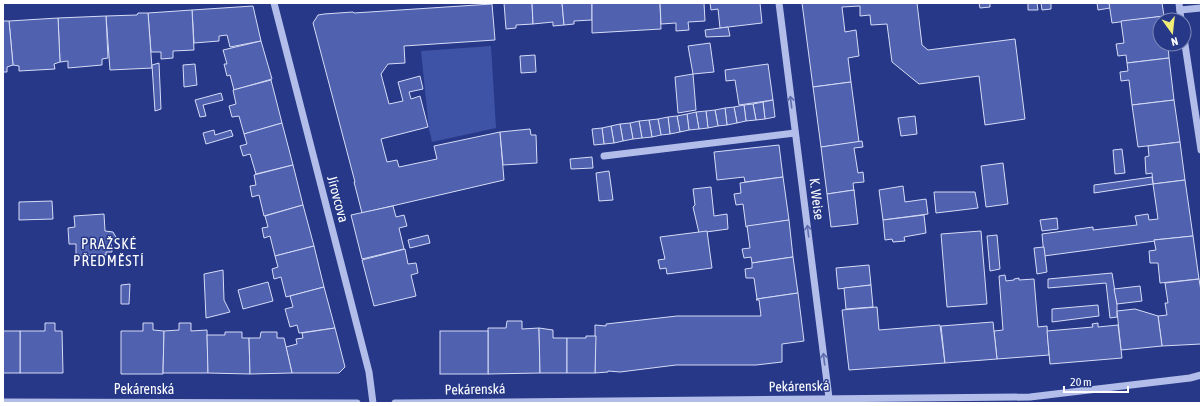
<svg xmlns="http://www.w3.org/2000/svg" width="1204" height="406" font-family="'Asap Condensed',sans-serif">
	<rect width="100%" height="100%" fill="#263887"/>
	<!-- green -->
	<polygon fill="#3e52a6" points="491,46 496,128 432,142 429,129 421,51"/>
	<!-- building -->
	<g fill="#4f61af" stroke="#d6dcf7">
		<polygon points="504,3 532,3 533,24 516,25 516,28 506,29"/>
		<polygon points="532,3 562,3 564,25 553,26 553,22 533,24"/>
		<polygon points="562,3 592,3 592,20 574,21 574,24 564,25"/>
		<polygon points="592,3 660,3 661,29 592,33"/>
		<polygon points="660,3 704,3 705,21 688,22 689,30 676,31 676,23 661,24"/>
		<polygon points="710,3 760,3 762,23 720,28 718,9 711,10"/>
		<polygon points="802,3 917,3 922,45 928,50 1015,39 1025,119 985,125 979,76 919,84 892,62 887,24 871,25 870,15 860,16 860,6 842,7 845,32 856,30 859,56 848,58 851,82 813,87"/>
		<polygon points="979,3 990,3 990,7 980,8"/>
		<polygon points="1028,3 1037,3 1038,10 1028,10"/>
		<polygon points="1041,3 1051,3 1051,9 1042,10"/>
		<polygon points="1097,3 1109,3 1110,8 1098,10"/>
		<polygon points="1109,3 1162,3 1164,16 1112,23"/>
		<polygon points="492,4 495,40 404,46 405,63 388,64 381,74 389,104 403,101 398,82 420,76 423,89 409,92 411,99 420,96 428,127 381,139 387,162 397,160 399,167 437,159 434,146 500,132 504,180 362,213 354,182 355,182 313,23 318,15 324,14 353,12 354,13"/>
		<polygon points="253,6 261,41 230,47 227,35 219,36 219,41 194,43 192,10"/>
		<polygon points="192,10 194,50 173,51 173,58 161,59 161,52 151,52 148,13"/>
		<polygon points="138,13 148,13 152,68 110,70 106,16 137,15"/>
		<polygon points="106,16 108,58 102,59 102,65 68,68 68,61 60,62 58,18"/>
		<polygon points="1164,16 1164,20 1160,20 1160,44 1168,45 1169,58 1127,63 1126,55 1118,56 1116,44 1124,43 1121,21"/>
		<polygon points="58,18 60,62 54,64 55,69 19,71 19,66 13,65 9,21"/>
		<polygon points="3,21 9,21 13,65 7,67 7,72 3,72"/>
		<polygon points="728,27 730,36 706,37 705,30"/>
		<polygon points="261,41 272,79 234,90 230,75 227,76 224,64 227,64 223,50"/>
		<polygon points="710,43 714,72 693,74 688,46"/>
		<polygon points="535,55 536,72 521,73 520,56"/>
		<polygon points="1169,58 1174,100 1132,105 1129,80 1121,81 1120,72 1128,71 1127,63"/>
		<polygon points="159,63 161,109 155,111 152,65"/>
		<polygon points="195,64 197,85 184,87 183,65"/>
		<polygon points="768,64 773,100 739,105 735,80 726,81 725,70"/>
		<polygon points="693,74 696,110 678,113 675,77"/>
		<polygon points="271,80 282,123 244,134 239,116 232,117 229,106 236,104 233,90"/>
		<polygon points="851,82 859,142 821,147 813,87"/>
		<polygon points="221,93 223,100 203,105 206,116 200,117 195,100"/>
		<polygon points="773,100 775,117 765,119 763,102"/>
		<polygon points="1174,100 1180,142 1138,147 1132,105"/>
		<polygon points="763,102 765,119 756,120 753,104"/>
		<polygon points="753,104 756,120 746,121 744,105"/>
		<polygon points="744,105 746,121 737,123 734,107"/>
		<polygon points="734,107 737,123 727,125 725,108"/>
		<polygon points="725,108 727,125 718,126 715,110"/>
		<polygon points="715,110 718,126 708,128 706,111"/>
		<polygon points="706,111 708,128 699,129 696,112"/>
		<polygon points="696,112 699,129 689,130 687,114"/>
		<polygon points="687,114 689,130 680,132 677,116"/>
		<polygon points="677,116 680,132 670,134 668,117"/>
		<polygon points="915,116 917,134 901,136 898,118"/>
		<polygon points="668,117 670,134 661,135 658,119"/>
		<polygon points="658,119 661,135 652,137 649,120"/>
		<polygon points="649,120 652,137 642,138 639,121"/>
		<polygon points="639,121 642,138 633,139 630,123"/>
		<polygon points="282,123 293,165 256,174 250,154 243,156 240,146 247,144 244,134"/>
		<polygon points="630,123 633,139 623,141 620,124"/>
		<polygon points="620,124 623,141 614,143 611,126"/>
		<polygon points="611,126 614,143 604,144 602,128"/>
		<polygon points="602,128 604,144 594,145 592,129"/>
		<polygon points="530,129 531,135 536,135 537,163 503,165 500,132"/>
		<polygon points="214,130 215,135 231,130 233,136 206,144 203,133"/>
		<polygon points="862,141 863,147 854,148 858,173 863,172 864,182 853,183 854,191 854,190 827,194 821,147"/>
		<polygon points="1180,142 1185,180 1153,184 1152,173 1146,174 1145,157 1149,156 1148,146"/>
		<polygon points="779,145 783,177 745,182 744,177 717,180 714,152"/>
		<polygon points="1122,149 1125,173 1115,174 1113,150"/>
		<polygon points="592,157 593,168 571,169 570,159"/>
		<polygon points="1003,163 1008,204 986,207 981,166"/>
		<polygon points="293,165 303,205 264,216 259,195 252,197 250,186 256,185 254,175"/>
		<polygon points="609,171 613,200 599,201 596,173"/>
		<polygon points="783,177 789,220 746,227 743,204 736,205 734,194 741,193 740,183"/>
		<polygon points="1152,177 1153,184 1094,193 1094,185"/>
		<polygon points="1185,180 1193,236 1154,240 1155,241 1044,256 1042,234 1093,227 1093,230 1137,225 1135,216 1148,214 1149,220 1158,219 1153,184"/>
		<polygon points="903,186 905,202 926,199 928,214 883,220 879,190"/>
		<polygon points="711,187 714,216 727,214 728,229 699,233 693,207 695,205 693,189"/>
		<polygon points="854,190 858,224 831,227 827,194"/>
		<polygon points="934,192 975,192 978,208 936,213"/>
		<polygon points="52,201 53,219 19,220 19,202"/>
		<polygon points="303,205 314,246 275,256 270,236 264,238 262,228 268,227 265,216"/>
		<polygon points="393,206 396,217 404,215 407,226 399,228 404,249 362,259 351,215"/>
		<polygon points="104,214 105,231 113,232 117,239 111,242 112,252 106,252 106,255 76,256 76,244 69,244 68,228 75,227 74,216"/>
		<polygon points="924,215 926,233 904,237 905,241 893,242 892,239 885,240 883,220"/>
		<polygon points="1057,218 1058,229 1042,231 1040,220"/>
		<polygon points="789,220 793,257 752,263 751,257 744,258 742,249 750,248 747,226"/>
		<polygon points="707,231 712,268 667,274 666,268 660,269 658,260 665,259 660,237"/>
		<polygon points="981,231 987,304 947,307 941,234"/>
		<polygon points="428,235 430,243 410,248 408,240"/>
		<polygon points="997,235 1000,269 990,271 987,236"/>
		<polygon points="1193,236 1199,279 1160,283 1158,263 1150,263 1149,251 1156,250 1154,240"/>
		<polygon points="314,246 324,287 286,297 281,277 274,279 272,269 278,267 275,256"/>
		<polygon points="1044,247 1047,272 1037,274 1034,248"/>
		<polygon points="405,249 408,264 416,263 418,273 411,275 416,296 374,306 362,260"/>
		<polygon points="793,257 798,293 757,299 754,278 746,278 745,269 752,268 752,263"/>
		<polygon points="869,265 871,285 838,289 836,268"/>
		<polygon points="223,270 224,300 230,312 206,318 204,274"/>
		<polygon points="1112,273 1117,304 1117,317 1110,318 1106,283 1048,288 1048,279"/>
		<polygon points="1005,275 1006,281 1014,280 1014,279 1019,278 1019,280 1034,279 1038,327 1047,326 1049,355 997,359 994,331 1003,330 999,276"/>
		<polygon points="1199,279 1201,291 1201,344 1162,346 1158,316 1167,315 1165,303 1168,303 1165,283"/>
		<polygon points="268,282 273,301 243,309 238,290"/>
		<polygon points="130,284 129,304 121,304 121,285"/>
		<polygon points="871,285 873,307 846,309 844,288"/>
		<polygon points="1140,286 1142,301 1117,304 1114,289"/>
		<polygon points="324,287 335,328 299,333 297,325 290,327 285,309 293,307 290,296"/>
		<polygon points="798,293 804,341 782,344 782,362 756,365 676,365 620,372 608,371 608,372 595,373 595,325 606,326 606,324 677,316 761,316 759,300 756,300 757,299"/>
		<polygon points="1098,305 1099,316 1052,322 1052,309"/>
		<polygon points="877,307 879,330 940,325 945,363 849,370 842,310"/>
		<polygon points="1135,309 1158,316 1162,346 1121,350 1117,311"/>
		<polygon points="507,321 522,321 522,329 539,328 540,373 488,374 488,328 506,328"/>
		<polygon points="993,322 997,359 945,363 941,326"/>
		<polygon points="45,323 55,323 55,331 62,331 63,373 20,373 20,331 45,331"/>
		<polygon points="143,323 153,323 153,330 164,331 163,374 121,374 121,331 143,331"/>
		<polygon points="179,323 191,323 191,331 207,330 208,373 163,373 164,331 179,330"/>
		<polygon points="1098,323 1098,327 1118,325 1122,358 1050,364 1047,331 1093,327 1092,324"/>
		<polygon points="335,328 345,367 339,373 292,373 286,347 297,344 296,339 303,338 302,333"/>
		<polygon points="539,328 553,330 553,338 567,338 567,373 540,373"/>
		<rect x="3" y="331" width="17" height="42"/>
		<rect x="440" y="331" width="48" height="43"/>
		<polygon points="225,332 242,332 242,338 249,338 250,374 208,373 207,335 225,335"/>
		<polygon points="261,332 277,332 277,338 284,338 292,373 250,374 249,338 260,338"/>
		<polygon points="586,336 596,336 595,373 567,373 567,338 586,338"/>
	</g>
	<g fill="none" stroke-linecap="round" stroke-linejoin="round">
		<!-- minor -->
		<g stroke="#b2bde9" stroke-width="7">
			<polyline points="274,3 369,372 373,403"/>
			<polyline points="779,3 829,398"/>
			<polyline points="1179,3 1181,20"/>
			<polyline points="1180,10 1201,8"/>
			<polyline points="1184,38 1201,150"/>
			<polyline points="604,156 795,133"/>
			<polyline points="3,402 357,403"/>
			<polyline points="395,403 1030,397 1190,378 1201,375"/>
		</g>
	</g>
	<!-- one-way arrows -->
	<defs><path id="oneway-shaft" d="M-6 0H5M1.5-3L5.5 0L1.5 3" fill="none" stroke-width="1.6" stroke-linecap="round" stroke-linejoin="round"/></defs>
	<g stroke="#5e6dae">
		<use href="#oneway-shaft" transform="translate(791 102) rotate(-97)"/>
		<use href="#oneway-shaft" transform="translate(808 231) rotate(-97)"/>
		<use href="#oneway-shaft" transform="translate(824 359) rotate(-97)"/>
	</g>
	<g text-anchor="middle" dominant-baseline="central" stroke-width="3" stroke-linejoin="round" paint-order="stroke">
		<!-- street labels -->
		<g font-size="14" fill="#fff" stroke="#263887">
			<text transform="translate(338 199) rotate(75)">Jírovcova</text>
			<text transform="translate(817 199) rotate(83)">K. Weise</text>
			<text transform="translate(799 386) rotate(-1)">Pekárenská</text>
			<text x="144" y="389">Pekárenská</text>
			<text transform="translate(475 389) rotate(-1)">Pekárenská</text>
		</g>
		<!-- neighbourhood labels -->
		<g font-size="15" letter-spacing="1" fill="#fff" stroke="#263887">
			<text x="109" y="243">PRAŽSKÉ<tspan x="109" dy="17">PŘEDMĚSTÍ</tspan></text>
		</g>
	</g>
	<!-- border -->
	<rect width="1204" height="406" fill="none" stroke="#ffffff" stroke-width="8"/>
	<!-- north arrow -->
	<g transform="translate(1172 32) rotate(165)"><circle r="19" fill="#263887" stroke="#7d88b7"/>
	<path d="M0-3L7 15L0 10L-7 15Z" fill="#f1ed77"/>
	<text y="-6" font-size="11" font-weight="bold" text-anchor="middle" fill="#ffffff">N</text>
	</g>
	<!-- scale -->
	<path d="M1064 386v6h64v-6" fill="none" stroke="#ffffff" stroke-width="2"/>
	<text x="1070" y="386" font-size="12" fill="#ffffff" stroke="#263887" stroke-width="3" paint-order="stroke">20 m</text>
</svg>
